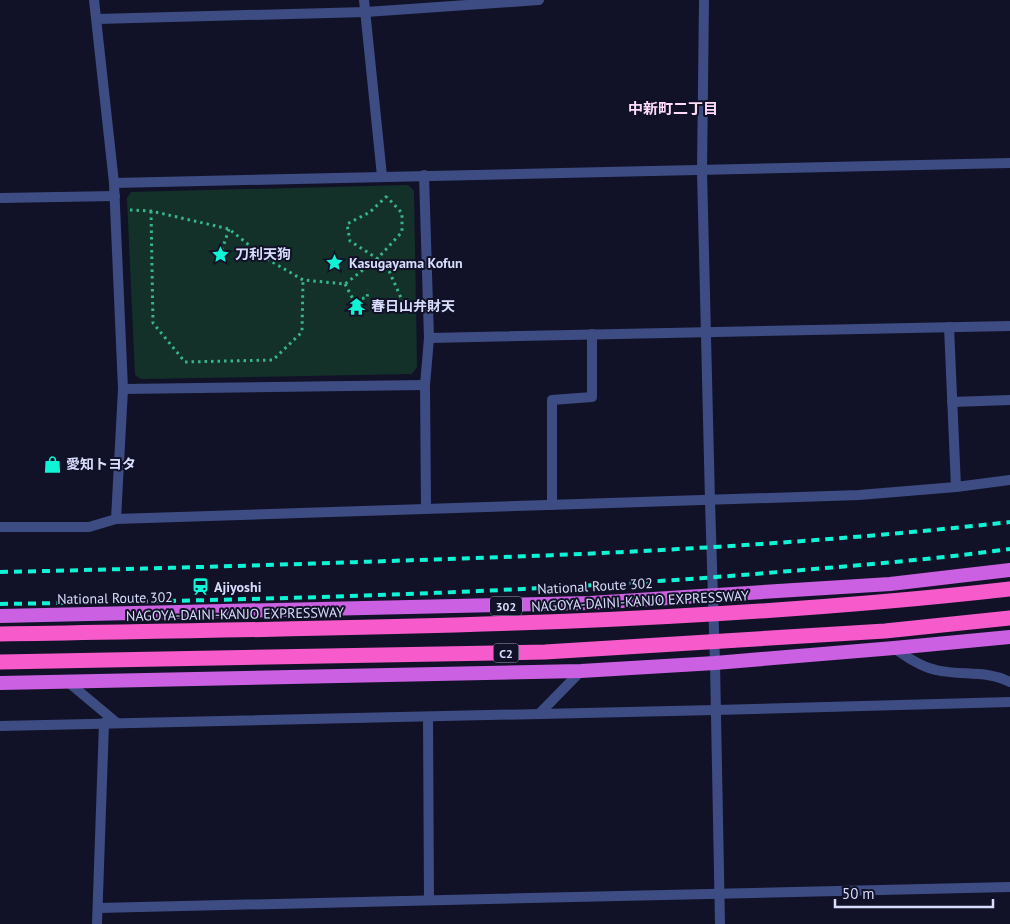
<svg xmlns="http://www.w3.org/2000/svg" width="1010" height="924" font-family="'PT Sans','Noto Sans JP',sans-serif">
	<rect width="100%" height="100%" fill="#111227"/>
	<!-- green -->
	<polygon fill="#143129" points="408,185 414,191 417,367 412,374 141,379 135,375 127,198 131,192"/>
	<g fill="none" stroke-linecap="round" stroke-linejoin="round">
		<!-- path -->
		<g stroke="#36b58f" stroke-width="3" stroke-dasharray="2.5 4" stroke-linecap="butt">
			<polyline points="387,196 370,212 347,224 350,241 386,264 406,309 413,310"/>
			<polyline points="130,210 151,211 229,229 264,257 303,280 345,284 377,259 402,232 402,213 387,197"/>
			<polyline points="151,211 153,323 185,362 273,360 302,332 303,280"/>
			<polyline points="222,250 229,229"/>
			<polyline points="345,284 353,299 367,298 368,290"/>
		</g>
		<!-- minor -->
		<g stroke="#3e4c84" stroke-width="10">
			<polyline points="94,0 114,183 123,389 116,519"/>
			<polyline points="364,0 382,176"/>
			<polyline points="97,19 366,12 539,0"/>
			<polyline points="424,175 429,338 425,385 426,508"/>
			<path d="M 114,183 C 413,175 711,171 1010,163"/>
			<polyline points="0,198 115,196"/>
			<polyline points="949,327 956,487"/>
			<polyline points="429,338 1010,326"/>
			<polyline points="123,389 425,385"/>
			<polyline points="952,402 1010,400"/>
			<polyline points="552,505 552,400 592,397 592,334"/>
			<polyline points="0,527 89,527 116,519 859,495 956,487 1010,480"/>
			<path d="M 894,648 C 907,657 921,667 936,670 C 961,676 987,670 1010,682"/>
			<polyline points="68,682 117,723"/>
			<polyline points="539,714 581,671"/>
			<polyline points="428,717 429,900"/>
			<polyline points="0,726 715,710 1010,702"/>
			<polyline points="98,908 1010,887"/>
			<polyline points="97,924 104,723"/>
		</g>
		<!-- tertiary -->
		<polyline stroke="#3e4c84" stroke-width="10" points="704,0 702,171 710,501 715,663 720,924"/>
		<!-- trunk -->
		<g stroke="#cb60e2" stroke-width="14">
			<polyline points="0,616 590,603 890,584 1010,570"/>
			<polyline points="0,683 581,671 715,663 894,648 1010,637"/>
		</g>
		<!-- rail -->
		<g stroke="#0ef4d5" stroke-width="4" stroke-dasharray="8 6" stroke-linecap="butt">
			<path d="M 0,572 C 139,569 278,565 417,560 C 615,554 813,544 1010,522"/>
			<path d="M 0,604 C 256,600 512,594 767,573 C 848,566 929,560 1010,549"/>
		</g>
		<!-- motorway-bridge -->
		<g stroke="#f75acb" stroke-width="15">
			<path d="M 0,634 C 337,628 675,627 1010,589"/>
			<polyline points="0,662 545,652 885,631 1010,618"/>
		</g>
	</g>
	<!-- icons -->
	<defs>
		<symbol id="sight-bare" viewBox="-9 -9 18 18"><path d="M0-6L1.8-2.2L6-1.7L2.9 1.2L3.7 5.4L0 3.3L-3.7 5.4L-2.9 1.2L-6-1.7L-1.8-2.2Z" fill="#0ef4d5" stroke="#111227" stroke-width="2.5" paint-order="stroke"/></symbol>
		<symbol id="temple-bare" viewBox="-9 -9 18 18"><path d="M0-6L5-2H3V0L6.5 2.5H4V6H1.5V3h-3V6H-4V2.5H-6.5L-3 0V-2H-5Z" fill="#0ef4d5" stroke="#111227" stroke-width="2.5" paint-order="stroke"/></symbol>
		<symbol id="shop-bare" viewBox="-9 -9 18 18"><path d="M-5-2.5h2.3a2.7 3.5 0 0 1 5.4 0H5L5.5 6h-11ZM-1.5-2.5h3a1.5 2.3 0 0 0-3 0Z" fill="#0ef4d5" stroke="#111227" stroke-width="2.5" paint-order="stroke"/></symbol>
		<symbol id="station-bare" viewBox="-9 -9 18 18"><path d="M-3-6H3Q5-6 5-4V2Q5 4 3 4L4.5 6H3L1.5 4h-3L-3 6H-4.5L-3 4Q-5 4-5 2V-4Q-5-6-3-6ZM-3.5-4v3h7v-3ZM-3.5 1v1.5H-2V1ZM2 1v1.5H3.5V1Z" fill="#0ef4d5" stroke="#111227" stroke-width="2.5" paint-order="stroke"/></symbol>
	</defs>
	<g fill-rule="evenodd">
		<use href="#sight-bare" x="208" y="242" width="25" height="25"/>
		<use href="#sight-bare" x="322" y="250" width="25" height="25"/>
		<use href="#temple-bare" x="344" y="294" width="25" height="25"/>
		<use href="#shop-bare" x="40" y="452" width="25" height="25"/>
		<use href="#station-bare" x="188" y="574" width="25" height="25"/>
	</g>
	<g text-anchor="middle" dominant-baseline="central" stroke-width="4" stroke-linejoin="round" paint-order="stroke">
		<!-- shield labels -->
		<g fill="#111227" stroke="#9da0bd" stroke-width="1">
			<rect x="490" y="596.5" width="32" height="19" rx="4"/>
			<rect x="493.5" y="643.5" width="25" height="19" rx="4"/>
		</g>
		<g font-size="12" font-weight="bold" fill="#d9ddfd">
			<text x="506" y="606">302</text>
			<text x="506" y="653">C2</text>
		</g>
		<!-- poi labels -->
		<g font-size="14" font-weight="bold" fill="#d9ddfd" stroke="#111227" text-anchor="start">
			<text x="235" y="254">刀利天狗</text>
			<text x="349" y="263">Kasugayama Kofun</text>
			<text x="371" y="306">春日山弁財天</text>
			<text x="66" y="464">愛知トヨタ</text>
			<text x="214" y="587">Ajiyoshi</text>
		</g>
		<!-- street labels -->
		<g font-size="14" fill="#d9ddfd" stroke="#111227">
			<text transform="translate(595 586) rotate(-3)">National Route 302</text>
			<text transform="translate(115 598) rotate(-1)">National Route 302</text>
			<text transform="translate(640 601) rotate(-3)">NAGOYA-DAINI-KANJO EXPRESSWAY</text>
			<text transform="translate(235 614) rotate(-1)">NAGOYA-DAINI-KANJO EXPRESSWAY</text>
		</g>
		<!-- neighbourhood labels -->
		<g font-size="15" font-weight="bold" fill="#fddbf9" stroke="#111227">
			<text x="673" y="108">中新町二丁目</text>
		</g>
	</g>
	<!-- scale -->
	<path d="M835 899v8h158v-8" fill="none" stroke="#d9ddfd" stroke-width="2.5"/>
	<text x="842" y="899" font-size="15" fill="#d9ddfd" stroke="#111227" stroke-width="4" paint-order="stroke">50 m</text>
</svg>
